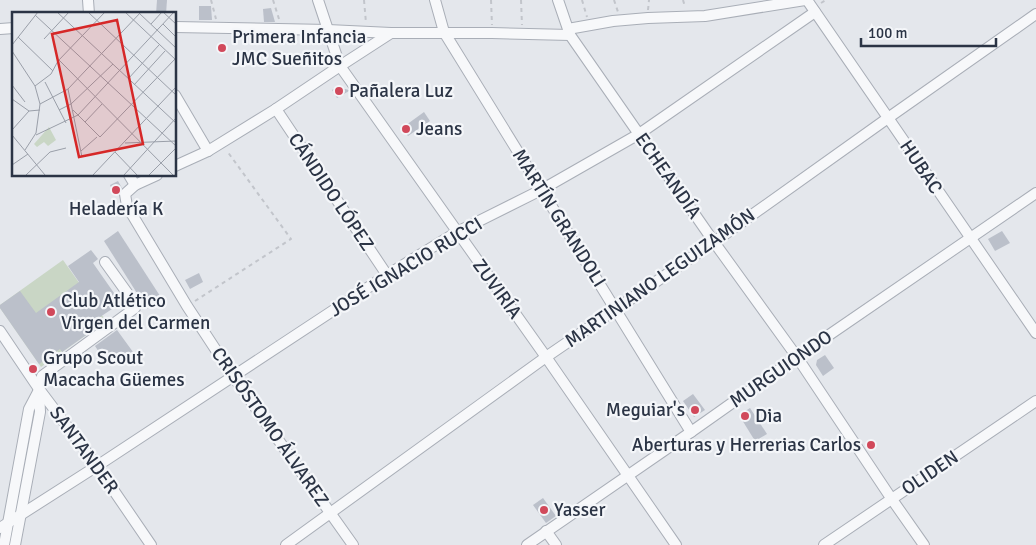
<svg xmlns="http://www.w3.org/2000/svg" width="1036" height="545" font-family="Signika,sans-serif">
	<rect width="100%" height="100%" fill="#e4e7ec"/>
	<!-- green -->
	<polygon fill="#c9d6c5" points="63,260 106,321 41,367 0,308 0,305"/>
	<!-- building -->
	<g fill="#bbc0ca">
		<polygon points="157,0 167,0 166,14 156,14"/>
		<polygon points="199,6 211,6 212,20 199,20"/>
		<polygon points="271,8 275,22 264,22 263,9"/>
		<polygon points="337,87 349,90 349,91 337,98 332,90"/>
		<polygon points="424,112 430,121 408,136 402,128"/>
		<polygon points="118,181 122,188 119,191 118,194 115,196 110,185"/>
		<polygon points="118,231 162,299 147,309 104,241"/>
		<polygon points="1002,231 1010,243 995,251 988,239"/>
		<polygon points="91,250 98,259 93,263 121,303 97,319 96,328 62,352 60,349 39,364 0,308 0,305 20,291 36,313 79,282 68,266"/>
		<polygon points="199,273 203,282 190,289 185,280"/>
		<polygon points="117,330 133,352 115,365 105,352 101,355 95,346"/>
		<polygon points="825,355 834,368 823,376 816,365 817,360"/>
		<polygon points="693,394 705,410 694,417 683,401"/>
		<polygon points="750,408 767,434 755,441 739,415"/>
		<polygon points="543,498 556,516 546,523 533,505"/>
	</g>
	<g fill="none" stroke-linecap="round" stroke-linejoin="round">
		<defs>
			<g id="minor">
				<polyline points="88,0 89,14"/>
				<polyline points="318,0 340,66 546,357 676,545"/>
				<polyline points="435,0 444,32 691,432"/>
				<polyline points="558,0 570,35 714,242 797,357 891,498 924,545"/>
				<polyline points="807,0 1036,333"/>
				<polyline points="175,27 328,30 391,33 492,33 570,35"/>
				<polyline points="0,29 14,28"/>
				<polyline points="568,29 613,21 648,18 705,16 805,0"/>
				<polyline points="175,95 208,151"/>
				<polyline points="276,109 387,275"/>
				<polyline points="175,166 208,151 276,109 340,66 391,33"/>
				<polyline points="129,175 135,185"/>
				<polyline points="157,175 135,185 125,194 127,206 187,306 233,376 353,545"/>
				<polyline points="0,331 39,389 97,466 151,545"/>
				<polyline points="0,528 97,466 387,275 457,232 541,190 639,134 815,12"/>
				<polyline points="546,531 556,545"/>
				<polyline points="4,545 29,409 39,390"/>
				<polyline points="15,545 40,412 39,389 42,376 135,308 135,305 133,301 105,262"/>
				<polyline points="286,545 546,357 714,242 888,118 1036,14"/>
				<polyline points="527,545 691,432 797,357 1036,193"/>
				<polyline points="824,545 1036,401"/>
			</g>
		</defs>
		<!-- minor casing -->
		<use href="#minor" stroke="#a9aeb7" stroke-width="12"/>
		<!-- path -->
		<g stroke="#c2c5cb" stroke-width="2" stroke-dasharray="4 4" stroke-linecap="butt">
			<polyline points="211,0 216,19"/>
			<polyline points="273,0 279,19"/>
			<polyline points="364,0 366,23"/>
			<polyline points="491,0 492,25"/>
			<polyline points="521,0 522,25"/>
			<polyline points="582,0 587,17"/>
			<polyline points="614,0 618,12"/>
			<polyline points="683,0 685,7"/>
			<polyline points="821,3 826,0"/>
			<polyline points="648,10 649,0"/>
			<polyline points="195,301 291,239 227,151"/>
		</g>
		<!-- minor -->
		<use href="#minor" stroke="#f7f8fa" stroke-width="10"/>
	</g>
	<!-- markers -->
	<g fill="#d1495b" stroke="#f4f6f9" stroke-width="2">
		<circle cx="222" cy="48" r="5"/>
		<circle cx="339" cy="91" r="5"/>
		<circle cx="406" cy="129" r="5"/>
		<circle cx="116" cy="190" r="5"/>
		<circle cx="51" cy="312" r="5"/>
		<circle cx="33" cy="369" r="5"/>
		<circle cx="695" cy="410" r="5"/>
		<circle cx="745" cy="416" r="5"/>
		<circle cx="871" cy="445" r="5"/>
		<circle cx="544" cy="510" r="5"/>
	</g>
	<g text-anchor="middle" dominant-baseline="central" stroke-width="4.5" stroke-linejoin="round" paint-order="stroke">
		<!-- poi labels -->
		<g font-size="19" fill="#2b3445" stroke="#f4f6f9" text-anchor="start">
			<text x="232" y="37">Primera Infancia<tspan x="232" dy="22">JMC Sueñitos</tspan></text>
			<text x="349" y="91">Pañalera Luz</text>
			<text x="416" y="129">Jeans</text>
			<text x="116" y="209" text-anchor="middle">Heladería K</text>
			<text x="61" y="301">Club Atlético<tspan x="61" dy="22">Virgen del Carmen</tspan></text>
			<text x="43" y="358">Grupo Scout<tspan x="43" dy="22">Macacha Güemes</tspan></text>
			<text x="685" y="410" text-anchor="end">Meguiar's</text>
			<text x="755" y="416">Dia</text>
			<text x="861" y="445" text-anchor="end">Aberturas y Herrerias Carlos</text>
			<text x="554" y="510">Yasser</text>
		</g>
		<!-- street labels -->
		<g font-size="19" fill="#2b3445" stroke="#f4f6f9">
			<text transform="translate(921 167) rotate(56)">HUBAC</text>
			<text transform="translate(668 176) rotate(55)">ECHEANDÍA</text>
			<text transform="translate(331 192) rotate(56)">CÁNDIDO LÓPEZ</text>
			<text transform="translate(559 218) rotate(58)">MARTÍN GRANDOLI</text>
			<text transform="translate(406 267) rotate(-31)">JOSÉ IGNACIO RUCCI</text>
			<text transform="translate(660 278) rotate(-35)">MARTINIANO LEGUIZAMÓN</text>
			<text transform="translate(497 289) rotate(54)">ZUVIRÍA</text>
			<text transform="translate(781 369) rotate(-35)">MURGUIONDO</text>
			<text transform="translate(270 427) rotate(55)">CRISÓSTOMO ÁLVAREZ</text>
			<text transform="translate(84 450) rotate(54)">SANTANDER</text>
			<text transform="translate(930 473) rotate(-34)">OLIDEN</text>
		</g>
	</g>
	<!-- overview -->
	<g transform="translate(12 12)">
		<rect width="164" height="164" fill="#e4e7ec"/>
		<path d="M 37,115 L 44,128 L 36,134 L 32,130 L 25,135 L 22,132 Z" fill="#c9d6c5"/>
		<path fill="none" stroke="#9a9fa9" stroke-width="1" d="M 45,0 L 164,111M 76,0 L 164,83M 113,0 L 164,48M 151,0 L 164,12M 127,1 L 164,36M 23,3 L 164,134M 139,12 L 150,0M 151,12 L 164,25M 6,25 L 41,59M 32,27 L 57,0M 0,33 L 26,0M 0,39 L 23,74 L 28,92 L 24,121 L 13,138M 47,48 L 161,163M 116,67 L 147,33M 33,70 L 54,111M 0,73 L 13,90M 122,73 L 153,39M 23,74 L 39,62 L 46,49 L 93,0M 56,77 L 70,145M 0,87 L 17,99 L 28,98M 28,92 L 56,77 L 129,0M 47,98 L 59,92 L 101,52M 61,98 L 88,125 L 164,46M 73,110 L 90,92M 0,118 L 17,99M 0,123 L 33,163M 24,123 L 66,103 L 162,0M 113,131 L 164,129M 69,139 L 85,125M 103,140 L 125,163M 0,153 L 16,142M 14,163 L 38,140 L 54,136M 81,163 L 164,75M 112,163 L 164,106M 137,163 L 164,136"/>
		<path fill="#d62828" fill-opacity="0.15" stroke="#d62828" stroke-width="2.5" d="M 105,8 L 131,132 L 67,145 L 40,22 Z"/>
		<rect width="164" height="164" fill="none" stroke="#2b3445" stroke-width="2.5"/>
	</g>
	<!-- scale -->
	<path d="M861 38v8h135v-8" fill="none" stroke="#2b3445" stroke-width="2.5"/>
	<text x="868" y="38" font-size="15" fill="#2b3445" stroke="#f4f6f9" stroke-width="4" paint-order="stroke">100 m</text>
</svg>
